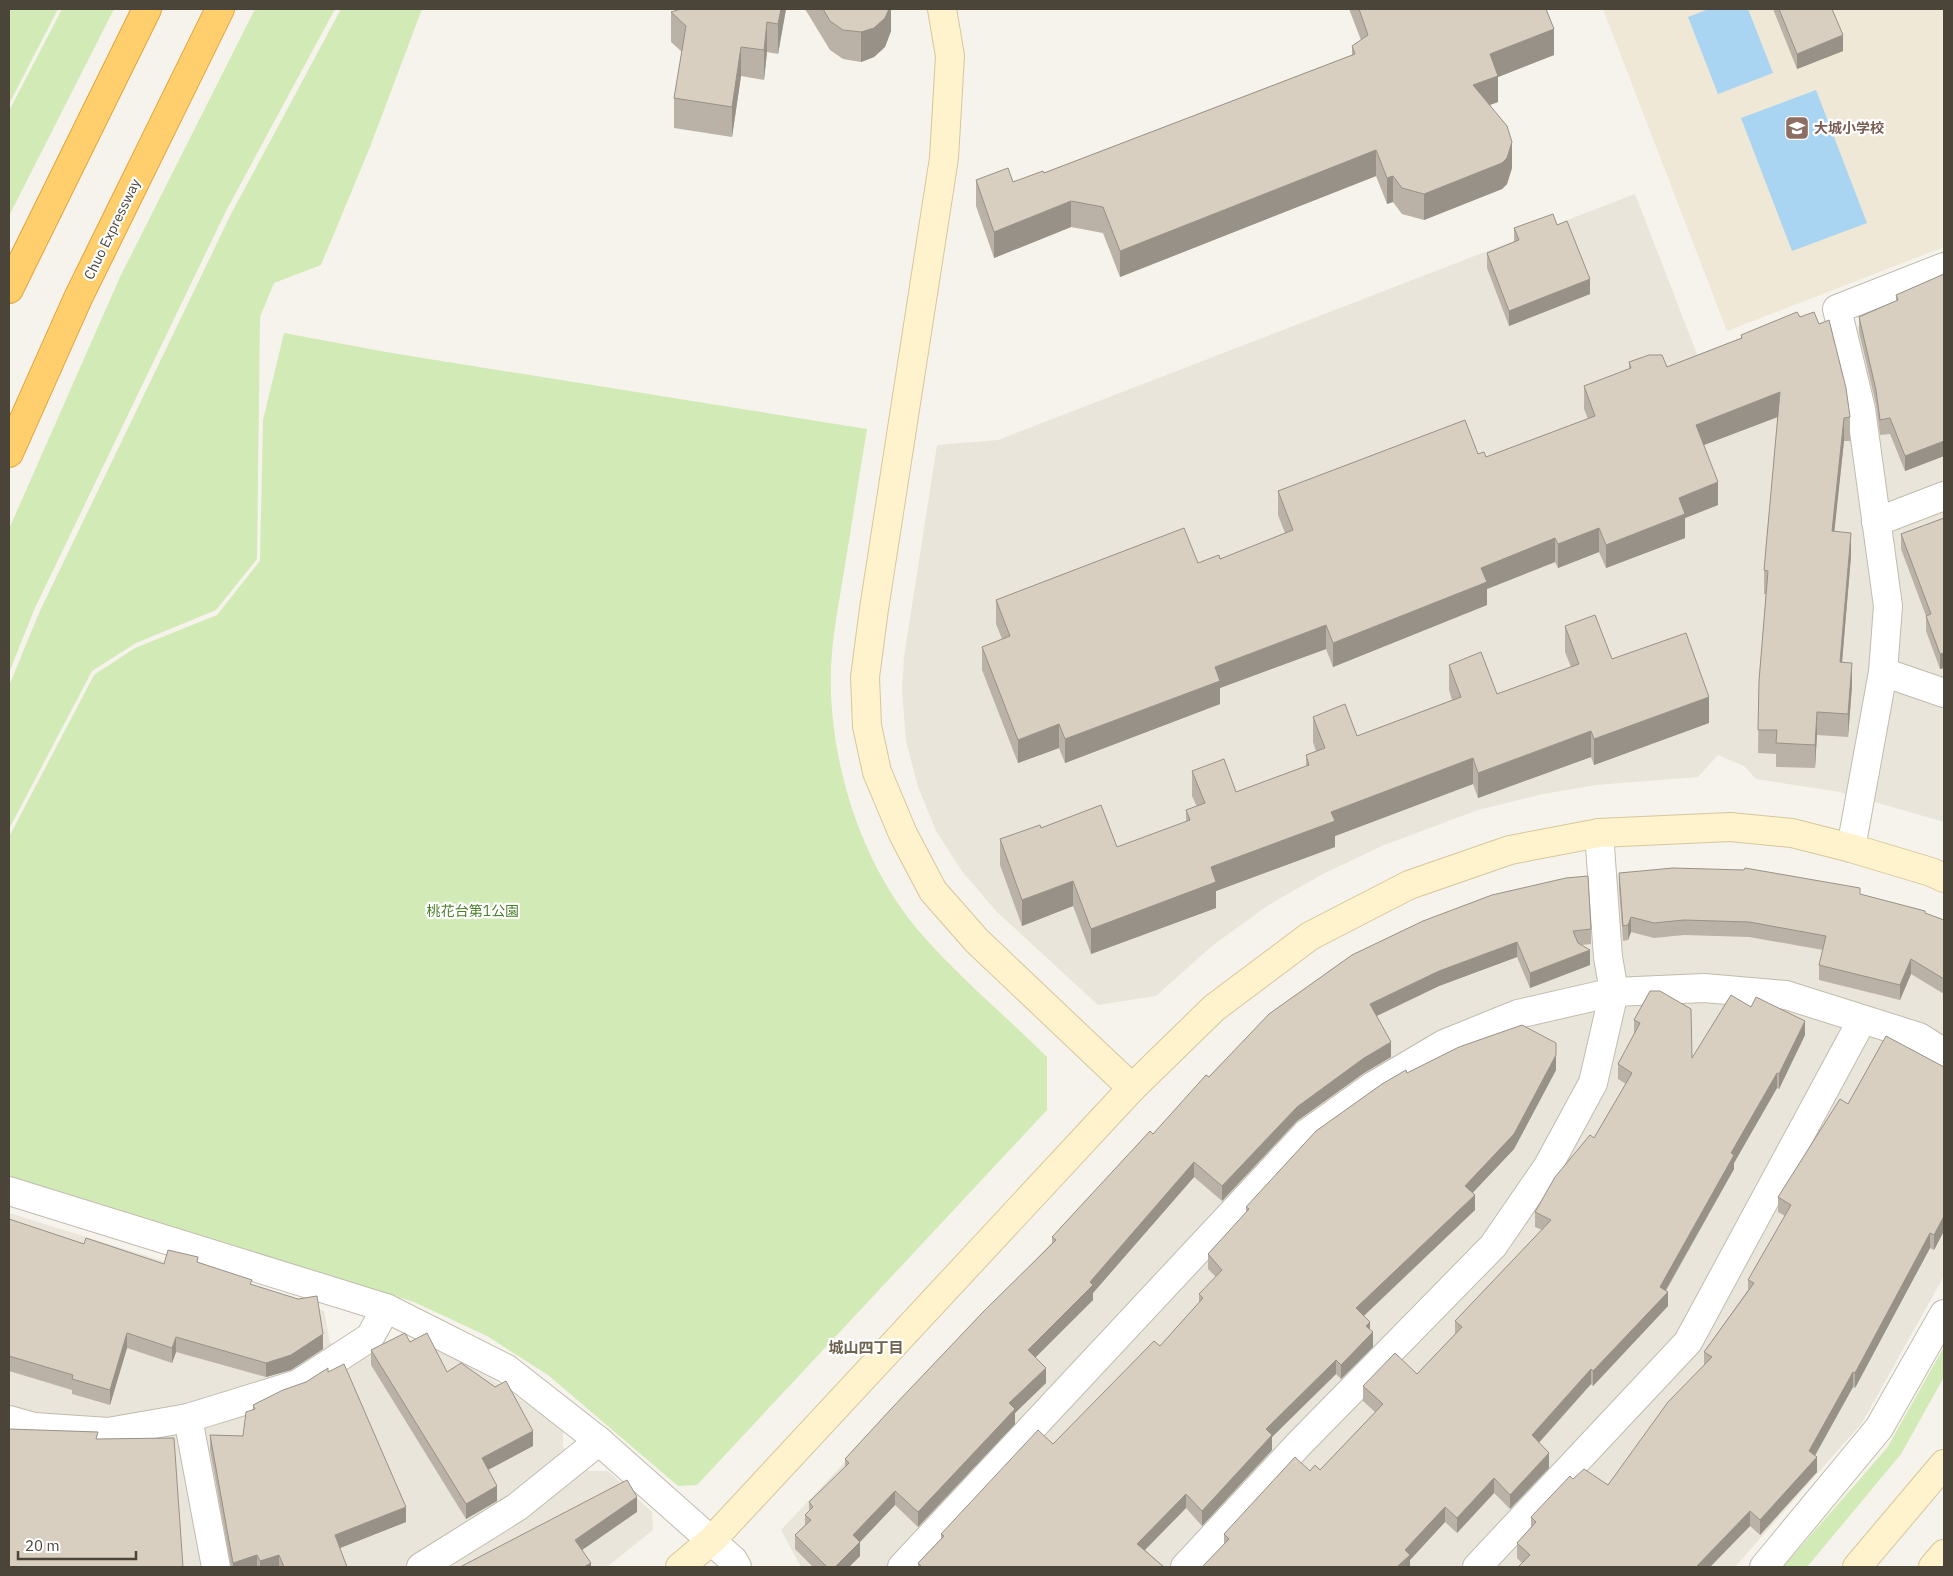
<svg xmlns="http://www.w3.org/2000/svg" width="1953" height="1576" font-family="'IBM Plex Sans','Noto Sans JP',sans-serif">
	<rect width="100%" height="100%" fill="#f6f3ec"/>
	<!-- residential -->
	<g fill="#eae5da">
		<polygon points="1635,194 1702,367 1814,322 1855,332 1862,317 1944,285 1944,822 1840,792 1756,779 1744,766 1718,755 1698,777 1596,785 1543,794 1478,810 1384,845 1321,875 1267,906 1212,946 1156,996 1098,1005 996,911 961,870 936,831 918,787 906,741 902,691 904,657 937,445 998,440"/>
		<polygon points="1687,874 1944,932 1944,1276 1862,1423 1735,1567 801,1567 781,1530 1219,1065 1255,1033 1582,883 1617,876"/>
		<polygon points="9,1213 324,1311 330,1343 393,1342 413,1340 459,1361 496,1382 563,1430 563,1447 589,1471 608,1471 652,1512 653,1530 607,1567 9,1567"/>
	</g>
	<!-- education -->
	<polygon fill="#efe8d6" points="1603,9 1944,9 1944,247 1727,331"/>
	<!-- green -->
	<g fill="#d2eab5">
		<polygon points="9,9 58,9 9,104"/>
		<polygon points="62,9 114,9 9,216 9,111"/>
		<polygon points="255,9 335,9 226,211 34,610 9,673 9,529 120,277"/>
		<polygon points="341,9 422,9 370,147 321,265 274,283 260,317 257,559 216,610 136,643 92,671 9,829 9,686 39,613 231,214"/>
		<path d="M 284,333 L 392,353 L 867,429 C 859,476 852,524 844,571 C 839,603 832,636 831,669 C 828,761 862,869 925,938 C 962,980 1007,1017 1047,1057 L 1047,1110 L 697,1485 L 678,1486 L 548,1375 L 487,1336 L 414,1302 L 9,1176 L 9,837 L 94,675 L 135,648 L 217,615 L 260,561 L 263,420 Z"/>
		<polygon points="1944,1347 1944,1377 1901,1454 1807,1567 1783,1567 1887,1448"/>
	</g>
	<!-- water -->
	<g fill="#a9d4f2">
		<polygon points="1709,9 1748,9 1773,73 1718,94 1688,17"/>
		<polygon points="1816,90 1867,223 1792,251 1741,118"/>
	</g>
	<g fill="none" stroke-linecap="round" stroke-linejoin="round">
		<defs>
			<g id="street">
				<polyline points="1876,522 1944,496"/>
				<polyline points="1883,672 1944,693"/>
				<polyline points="1851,848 1883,672 1888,606 1861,409 1837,309 1944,267"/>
				<polyline points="9,1191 386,1308 507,1369 599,1441 733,1560 737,1567"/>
				<polyline points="188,1418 216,1567"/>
				<polyline points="9,1420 34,1427 108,1432 188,1418 298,1384 370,1337 386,1308"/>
				<polyline points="421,1567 517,1507 599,1441"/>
				<polyline points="902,1567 1306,1134 1373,1086 1444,1044 1518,1014 1614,992 1704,988 1786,995 1919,1037 1944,1053"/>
				<polyline points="1185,1567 1299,1444 1493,1246 1548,1166 1593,1083 1614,992 1608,957 1599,833"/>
				<polyline points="1477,1567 1688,1342 1862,1020"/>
				<polyline points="1764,1567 1879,1428 1944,1314"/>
			</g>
			<g id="secondary">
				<polyline points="942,9 950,56 944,158 874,609 865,677 867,726 877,772 903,834 933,891 977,941 1132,1088"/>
				<polyline points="680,1567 711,1541 1132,1088 1214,1008 1310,936 1409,885 1510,850 1599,833 1730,827 1792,833 1851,848 1931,872 1944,878"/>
				<polyline points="1857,1567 1944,1464"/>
				<polyline points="1933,1567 1944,1554"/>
			</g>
			<g id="highway">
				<polyline points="9,289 147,9"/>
				<polyline points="9,453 78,298 220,9"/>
			</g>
		</defs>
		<!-- street casing -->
		<use href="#street" stroke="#c2bbae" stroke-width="30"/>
		<!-- secondary casing -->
		<use href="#secondary" stroke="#d6c79b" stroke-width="30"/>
		<!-- highway casing -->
		<use href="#highway" stroke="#e0a43c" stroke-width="30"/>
		<!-- street -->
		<use href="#street" stroke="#fff" stroke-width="28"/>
		<!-- secondary -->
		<use href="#secondary" stroke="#fff3cd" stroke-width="28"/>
		<!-- highway -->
		<use href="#highway" stroke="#ffcf6e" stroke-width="28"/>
	</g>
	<!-- wall -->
	<g fill="#bab2a6">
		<polygon points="786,9 778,54 767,52 764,80 741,76 732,137 674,128 674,98 682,52 671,42 671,12"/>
		<polygon points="805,9 891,9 891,31 885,47 874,57 861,62 843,59 830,50"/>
		<polygon points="1349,9 1546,9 1554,55 1498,77 1498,102 1490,105 1512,168 1507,184 1502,189 1424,220 1402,214 1393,202 1387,204 1376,176 1120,277 1103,233 1071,227 994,258 976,206 976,180 1013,182 1044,173 1352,55 1352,46 1361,40"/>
		<polygon points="1773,9 1832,9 1843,51 1797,69"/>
		<polygon points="1514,228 1590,294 1509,326 1487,268 1487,253 1514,242"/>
		<polygon points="1944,274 1944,456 1905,471 1890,434 1880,435 1876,405 1859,332 1859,317 1896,302 1896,295"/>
		<polygon points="1741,335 1850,417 1850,441 1844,441 1834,531 1851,556 1842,662 1852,686 1848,737 1817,735 1815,768 1776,767 1776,754 1758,753 1759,681 1766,594 1764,594 1764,570 1778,417 1704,445 1718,505 1685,518 1685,538 1606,568 1599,552 1558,568 1555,562 1487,589 1487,605 1333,667 1326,649 1220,688 1220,704 1065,763 1059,748 1018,763 982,670 982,647 1002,639 996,624 996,600 1220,559 1285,533 1278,515 1278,491 1478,454 1486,457 1588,419 1584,409 1584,386 1629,369 1629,362 1667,367 1741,338"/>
		<polygon points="1944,518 1944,668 1940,669 1926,631 1926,616 1901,549 1901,534"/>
		<polygon points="1565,626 1612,659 1709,723 1594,765 1591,757 1478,798 1473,784 1335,836 1335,847 1216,891 1216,908 1091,954 1073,906 1022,926 1000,865 1000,839 1041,828 1117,847 1186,822 1186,810 1197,807 1192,796 1192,771 1236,792 1306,766 1306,755 1316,751 1313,742 1313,717 1357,736 1452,700 1449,690 1449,665 1497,694 1571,667 1565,652"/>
		<polygon points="1619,873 1860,894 1944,920 1944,994 1911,974 1900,1000 1819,980 1819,965 1823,950 1749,937 1684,935 1654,938 1631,932 1628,940 1623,941 1619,888"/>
		<polygon points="1591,929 1591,944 1581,945 1590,965 1530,988 1517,957 1439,986 1377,1016 1391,1057 1364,1073 1297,1121 1222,1201 1194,1177 1093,1293 1093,1300 1035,1357 1046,1383 1015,1413 1015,1424 918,1527 895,1505 860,1542 860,1556 849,1567 813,1567 795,1549 795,1535 805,1525 805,1515 809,1512 809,1502 845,1467 845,1459 1052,1243 1052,1237 1209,1077 1352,955"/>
		<polygon points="1650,991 1692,1058 1751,1007 1805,1035 1779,1089 1777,1088 1734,1163 1734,1169 1666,1291 1668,1306 1593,1386 1591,1384 1539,1443 1549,1468 1510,1509 1494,1493 1457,1533 1445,1522 1410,1560 1410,1567 1224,1545 1224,1534 1310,1471 1320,1470 1375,1412 1363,1401 1363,1386 1417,1374 1455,1334 1455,1321 1542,1230 1535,1227 1535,1212 1594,1138 1626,1084 1618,1079 1618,1064 1634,1035 1634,1020"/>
		<polygon points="1944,1067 1944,1231 1934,1250 1930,1248 1855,1388 1853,1387 1815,1456 1817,1472 1760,1535 1750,1526 1710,1567 1518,1567 1522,1563 1517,1558 1517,1543 1531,1527 1531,1517 1573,1479 1608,1485 1704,1365 1704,1352 1748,1290 1748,1280 1785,1216 1778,1212 1778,1197 1848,1104"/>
		<polygon points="1556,1070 1514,1149 1472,1193 1475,1210 1364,1316 1370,1329 1373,1347 1341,1379 1336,1374 1272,1437 1272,1450 1202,1526 1186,1508 1145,1550 1164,1567 918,1567 918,1563 941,1539 941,1534 1053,1444 1160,1346 1199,1303 1199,1294 1216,1277 1208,1269 1208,1254 1246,1213 1246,1207 1407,1073"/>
		<polygon points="9,1219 84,1244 164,1264 198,1262 252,1285 323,1349 291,1370 266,1377 176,1352 172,1363 127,1348 110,1405 72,1394 72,1390 9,1371"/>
		<polygon points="410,1342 533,1446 488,1470 497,1501 466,1519 371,1365 371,1350"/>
		<polygon points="328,1372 406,1522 340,1548 347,1567 231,1567 210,1450 210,1435 243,1436 253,1409 253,1405 306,1382"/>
	</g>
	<!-- shaded-wall -->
	<g fill="#979187">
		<polygon points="781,9 786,9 778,54 778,24"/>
		<polygon points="889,9 891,9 891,31 885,47 874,57 861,62 861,32"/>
		<polygon points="767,22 767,52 764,80 764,50"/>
		<polygon points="1554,29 1554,55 1498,77 1498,102 1473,111 1473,85 1490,54"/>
		<polygon points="1843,35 1843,51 1797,69 1797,54"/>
		<polygon points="741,47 741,76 732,137 732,107"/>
		<polygon points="1512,142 1512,168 1507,184 1502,189 1424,220 1424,194"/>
		<polygon points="1376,150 1376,176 1120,277 1120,251"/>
		<polygon points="1393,176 1393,202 1387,204 1387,178"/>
		<polygon points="1071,201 1071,227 994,258 994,232"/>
		<polygon points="1590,279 1590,294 1509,326 1509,311"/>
		<polygon points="1780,392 1780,416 1696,448 1696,425"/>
		<polygon points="1844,418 1844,441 1832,554 1832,531"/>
		<polygon points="1944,441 1944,456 1905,471 1905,456"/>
		<polygon points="1718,482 1718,505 1685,518 1685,538 1606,568 1606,545 1679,498"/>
		<polygon points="1599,528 1599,552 1558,568 1558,544"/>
		<polygon points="1851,533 1851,556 1840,686 1840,662"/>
		<polygon points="1555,538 1555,562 1487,589 1487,605 1333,667 1333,643 1481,568"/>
		<polygon points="1326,625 1326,649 1220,688 1220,704 1065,763 1065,739 1215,667"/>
		<polygon points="1944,653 1944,668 1940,669 1940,654"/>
		<polygon points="1852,663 1852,686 1848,737 1848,714"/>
		<polygon points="1709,697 1709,723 1594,765 1594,739"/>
		<polygon points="1817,712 1817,735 1815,768 1815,745"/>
		<polygon points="1059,724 1059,748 1018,763 1018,740"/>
		<polygon points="1591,731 1591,757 1478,798 1478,773"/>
		<polygon points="1473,758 1473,784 1335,836 1335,847 1216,891 1216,908 1091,954 1091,929 1211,867 1331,812"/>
		<polygon points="1073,881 1073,906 1022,926 1022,900"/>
		<polygon points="1631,917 1631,932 1628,940 1628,925"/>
		<polygon points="1517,942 1517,957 1439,986 1370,1019 1370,1004 1439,971"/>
		<polygon points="1590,950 1590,965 1530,988 1530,973"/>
		<polygon points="1911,959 1911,974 1900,1000 1900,985"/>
		<polygon points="1805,1021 1805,1035 1779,1089 1779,1074"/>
		<polygon points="1391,1042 1391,1057 1364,1073 1297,1121 1222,1201 1222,1186 1297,1107 1364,1058"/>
		<polygon points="1556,1055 1556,1070 1514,1149 1465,1201 1465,1186"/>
		<polygon points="1777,1073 1777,1088 1734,1163 1734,1169 1661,1298 1668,1292 1668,1306 1593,1386 1593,1371 1660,1287 1731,1153"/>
		<polygon points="1194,1162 1194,1177 1093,1293 1093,1300 1028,1365 1028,1350 1090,1282"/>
		<polygon points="1475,1195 1475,1210 1356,1323 1356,1308"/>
		<polygon points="1944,1216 1944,1231 1934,1250 1934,1235"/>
		<polygon points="1930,1233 1930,1248 1855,1388 1855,1373"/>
		<polygon points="1370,1322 1370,1335 1373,1332 1373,1347 1341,1379 1341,1365 1366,1326"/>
		<polygon points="127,1333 127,1348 110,1405 110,1390"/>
		<polygon points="323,1334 323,1349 291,1370 266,1377 266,1363"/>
		<polygon points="176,1337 176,1352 172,1363 172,1348"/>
		<polygon points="1336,1360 1336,1374 1272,1437 1272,1450 1202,1526 1202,1511 1266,1429"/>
		<polygon points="1046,1368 1046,1383 1015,1413 1015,1424 918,1527 918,1512 1009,1403"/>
		<polygon points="1591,1369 1591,1384 1532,1450 1532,1435"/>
		<polygon points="1853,1372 1853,1387 1810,1464 1817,1457 1817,1472 1760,1535 1760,1520 1809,1451"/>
		<polygon points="533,1431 533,1446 482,1473 482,1458"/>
		<polygon points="1549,1453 1549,1468 1510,1509 1510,1495"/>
		<polygon points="1494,1478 1494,1493 1457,1533 1457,1518"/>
		<polygon points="497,1486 497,1501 466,1519 466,1504"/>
		<polygon points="895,1491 895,1505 860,1542 860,1556 849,1567 835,1567 853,1535"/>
		<polygon points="1186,1494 1186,1508 1137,1558 1137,1544"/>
		<polygon points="637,1497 637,1512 575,1555 575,1540"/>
		<polygon points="406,1507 406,1522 335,1550 335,1535"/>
		<polygon points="1445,1507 1445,1522 1410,1560 1410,1567 1397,1567 1405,1550"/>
		<polygon points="1750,1511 1750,1526 1710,1567 1696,1567"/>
		<polygon points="257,1555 257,1567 233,1567 233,1563"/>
		<polygon points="279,1555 279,1567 260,1567 260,1561"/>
		<polygon points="591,1563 591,1567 584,1567"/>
	</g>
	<!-- building -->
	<g fill="#d8cfc1" stroke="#979187">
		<polygon points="681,9 781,9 778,24 767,22 764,50 741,47 732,107 674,98 686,26 671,12"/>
		<polygon points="823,9 889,9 885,18 874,28 861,32 843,30 830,21"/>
		<polygon points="1359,9 1546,9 1554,29 1490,54 1498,76 1473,85 1507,126 1512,142 1507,158 1502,163 1424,194 1402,188 1393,176 1387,178 1376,150 1120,251 1103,207 1071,201 994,232 976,180 1008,168 1013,182 1043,171 1044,173 1355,54 1352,46 1368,35"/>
		<polygon points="1779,9 1832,9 1843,35 1797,54"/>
		<polygon points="1553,214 1557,225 1567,221 1590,279 1509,311 1487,253 1519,240 1514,228"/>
		<polygon points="1944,274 1944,441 1905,456 1890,418 1880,420 1876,390 1859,317 1898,300 1896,295"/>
		<polygon points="1797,312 1800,317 1814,312 1819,324 1829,320 1846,388 1850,417 1844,418 1832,531 1851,533 1840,662 1852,663 1848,714 1817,712 1815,745 1776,743 1777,730 1758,730 1759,681 1768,571 1764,570 1780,392 1696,425 1718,482 1679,498 1685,514 1606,545 1599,528 1558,544 1555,538 1481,568 1487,582 1333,643 1326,625 1215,667 1220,681 1065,739 1059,724 1018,740 982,647 1010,636 996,600 1184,528 1198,563 1219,555 1220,559 1293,530 1278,491 1315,477 1465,420 1478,454 1484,452 1486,457 1595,416 1584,386 1631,368 1629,362 1649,355 1662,355 1667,367 1742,338 1741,335"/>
		<polygon points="1944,518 1944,653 1940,654 1926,616 1931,614 1901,534"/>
		<polygon points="1595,615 1612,659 1686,633 1709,697 1594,739 1591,731 1478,773 1473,758 1331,812 1335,821 1211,867 1216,882 1091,929 1073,881 1022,900 1000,839 1040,825 1041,828 1101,805 1117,847 1190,820 1186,810 1205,803 1192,771 1224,759 1236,792 1309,765 1306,755 1325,748 1313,717 1345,704 1357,736 1461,697 1449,665 1481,652 1497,694 1579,664 1565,626"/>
		<polygon points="1673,868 1744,870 1745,868 1860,888 1860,894 1925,911 1925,913 1944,920 1944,979 1911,959 1900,985 1819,965 1826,936 1749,922 1684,920 1654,923 1631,917 1628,925 1623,926 1619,873"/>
		<polygon points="1588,876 1591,929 1573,931 1578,943 1590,950 1530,973 1517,942 1439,971 1370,1004 1391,1042 1364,1058 1297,1107 1222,1186 1194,1162 1090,1282 1093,1285 1028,1350 1046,1368 1009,1403 1015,1409 918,1512 895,1491 853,1535 860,1542 835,1567 827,1567 795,1535 811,1520 805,1515 813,1507 809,1502 849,1463 845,1459 891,1409 984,1311 1056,1240 1052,1237 1150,1131 1153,1134 1206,1075 1209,1077 1269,1014 1352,955 1423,921 1492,895 1566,878"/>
		<polygon points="1650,991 1660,991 1691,1009 1692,1058 1731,995 1751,1007 1756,997 1805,1021 1779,1074 1777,1073 1731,1153 1734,1155 1660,1287 1668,1292 1593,1371 1591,1369 1532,1435 1549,1453 1510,1495 1494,1478 1457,1518 1445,1507 1405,1550 1410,1555 1397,1567 1202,1567 1229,1539 1224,1534 1295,1457 1310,1471 1315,1465 1320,1470 1383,1404 1363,1386 1395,1353 1417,1374 1462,1327 1455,1321 1551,1220 1535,1212 1555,1177 1590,1135 1594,1138 1632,1073 1618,1064 1640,1023 1634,1020"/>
		<polygon points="1522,1025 1556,1043 1556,1055 1514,1134 1465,1186 1475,1195 1356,1308 1370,1322 1366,1326 1373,1332 1341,1365 1336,1360 1266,1429 1272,1435 1202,1511 1186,1494 1137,1544 1164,1567 922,1567 918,1563 944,1536 941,1534 1038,1430 1053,1444 1154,1341 1160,1346 1203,1298 1199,1294 1222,1270 1208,1254 1249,1209 1246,1207 1316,1131 1382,1084 1406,1070 1407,1073 1459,1047"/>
		<polygon points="1886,1036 1944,1067 1944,1216 1934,1235 1930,1233 1855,1373 1853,1372 1809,1451 1817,1457 1760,1520 1750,1511 1696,1567 1518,1567 1530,1555 1517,1543 1536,1522 1531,1517 1570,1476 1573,1479 1584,1469 1608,1485 1668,1402 1712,1357 1704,1352 1754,1283 1748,1280 1791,1205 1778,1197 1840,1099 1848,1104"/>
		<polygon points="9,1219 84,1244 86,1238 164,1264 168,1250 198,1257 197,1262 252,1280 250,1284 298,1299 317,1296 323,1334 291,1355 266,1363 176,1337 172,1348 127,1333 110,1390 72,1379 73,1375 9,1356"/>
		<polygon points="405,1333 410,1342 427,1333 447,1372 461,1363 495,1387 506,1381 533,1431 482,1458 497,1486 466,1504 371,1350"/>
		<polygon points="344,1364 406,1507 335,1535 347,1567 284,1567 279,1555 260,1561 257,1555 233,1563 210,1435 243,1436 246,1412 255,1409 253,1405 283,1390 306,1382 328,1368 328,1372"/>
		<polygon points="9,1429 98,1432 96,1439 174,1438 183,1567 9,1567"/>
		<polygon points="627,1480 637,1497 575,1540 591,1563 584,1567 460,1567"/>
	</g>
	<!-- icons -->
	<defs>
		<symbol id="school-square" viewBox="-11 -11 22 22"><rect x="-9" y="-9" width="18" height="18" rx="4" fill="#8d6e63" stroke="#fff"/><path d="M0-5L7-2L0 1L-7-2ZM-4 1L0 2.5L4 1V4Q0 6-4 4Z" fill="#fff"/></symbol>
	</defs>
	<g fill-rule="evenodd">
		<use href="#school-square" x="1783" y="114" width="28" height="28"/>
	</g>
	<g text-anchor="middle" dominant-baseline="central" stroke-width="4.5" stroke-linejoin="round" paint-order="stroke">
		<!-- education labels -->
		<g font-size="14" font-weight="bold" fill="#785e54" stroke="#fff" text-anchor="start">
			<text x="1814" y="128">大城小学校</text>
		</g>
		<!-- street labels -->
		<g font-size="14" fill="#4b4439" stroke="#fff">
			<text transform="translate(112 229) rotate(-64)">Chuo Expressway</text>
		</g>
		<!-- park labels -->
		<g font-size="14" fill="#4a7f2a" stroke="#fff">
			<text x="473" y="911">桃花台第1公園</text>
		</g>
		<!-- neighbourhood labels -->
		<g font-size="15" font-weight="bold" fill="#6e6250" stroke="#fff">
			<text x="866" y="1347">城山四丁目</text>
		</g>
	</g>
	<!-- border -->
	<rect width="1953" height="1576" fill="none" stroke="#4b4439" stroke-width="20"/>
	<!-- scale -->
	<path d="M18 1551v8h118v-8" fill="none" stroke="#4b4439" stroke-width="2.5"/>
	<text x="25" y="1551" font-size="15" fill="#4b4439" stroke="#ffffff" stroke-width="4" paint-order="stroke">20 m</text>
</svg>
